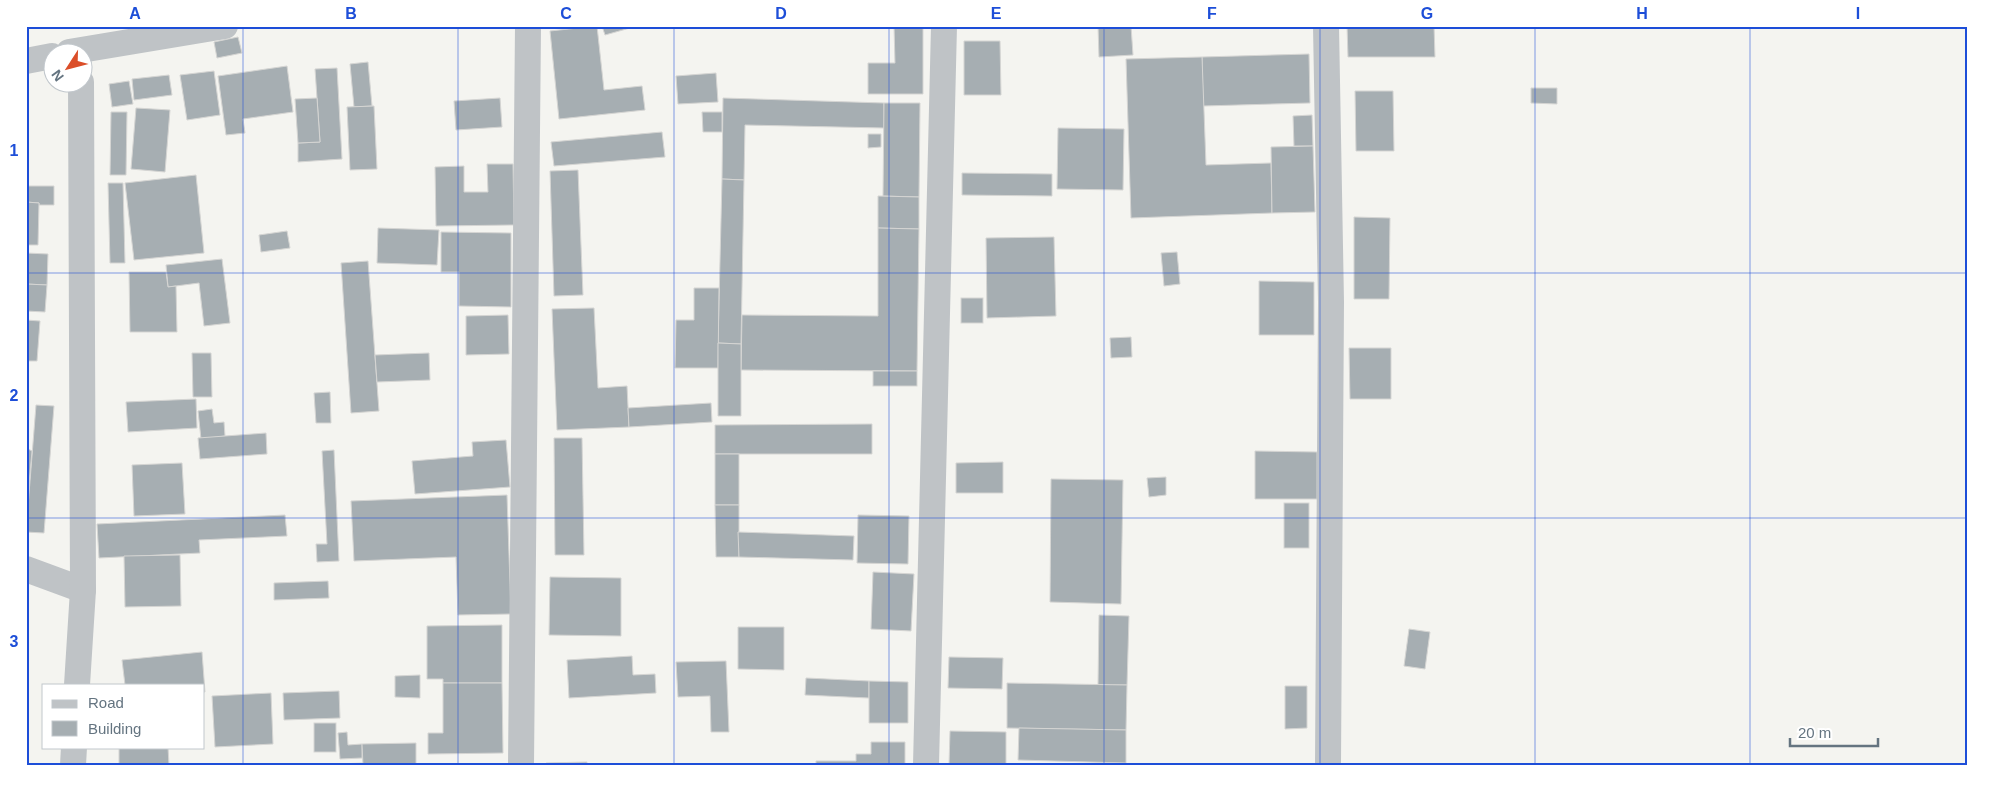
<svg xmlns="http://www.w3.org/2000/svg" width="1993" height="791" font-family="Arial,sans-serif">
	<rect width="100%" height="100%" fill="#f4f4f0"/>
	<!-- building -->
	<g fill="#a6aeb2" stroke="#d5d5d3">
		<polygon points="597,26 604,90 642,86 645,110 559,119 550,31"/>
		<polygon points="602,26 637,26 605,35"/>
		<polygon points="894,26 923,26 923,94 868,94 868,63 895,63"/>
		<polygon points="1098,26 1131,26 1133,55 1099,57"/>
		<polygon points="1347,26 1434,26 1435,57 1348,57"/>
		<polygon points="238,37 242,53 217,58 214,42"/>
		<polygon points="964,41 1000,41 1001,95 964,95"/>
		<polygon points="1309,54 1310,103 1203,106 1202,57"/>
		<polygon points="1202,57 1206,165 1271,163 1272,213 1131,218 1126,59"/>
		<polygon points="368,62 372,106 354,107 350,64"/>
		<polygon points="287,66 293,112 243,119 245,133 226,135 218,76"/>
		<polygon points="337,68 342,159 298,162 298,143 320,142 315,69"/>
		<polygon points="214,71 220,115 187,120 180,75"/>
		<polygon points="716,73 718,102 678,104 676,76"/>
		<polygon points="169,75 172,95 134,100 132,79"/>
		<polygon points="129,81 133,104 112,107 109,84"/>
		<polygon points="1531,88 1557,88 1557,104 1531,103"/>
		<polygon points="1355,91 1393,91 1394,151 1356,151"/>
		<polygon points="317,98 320,142 298,143 295,99"/>
		<polygon points="500,98 502,127 456,130 454,101"/>
		<polygon points="723,98 884,103 884,128 745,125 744,180 722,179"/>
		<polygon points="884,103 920,103 919,197 883,196"/>
		<polygon points="374,106 377,169 350,170 347,107"/>
		<polygon points="136,108 170,110 165,172 131,169"/>
		<polygon points="111,112 127,112 126,175 110,175"/>
		<polygon points="702,112 722,112 722,132 703,132"/>
		<polygon points="1312,115 1313,146 1294,146 1293,116"/>
		<polygon points="1058,128 1124,129 1123,190 1057,189"/>
		<polygon points="662,132 665,157 554,166 551,142"/>
		<polygon points="868,134 881,134 881,147 868,148"/>
		<polygon points="1313,146 1315,212 1272,213 1271,147"/>
		<polygon points="487,164 513,164 514,225 436,226 435,167 464,166 464,192 488,192"/>
		<polygon points="578,170 583,295 554,296 550,171"/>
		<polygon points="962,173 1052,174 1052,196 962,195"/>
		<polygon points="196,175 204,253 134,260 125,183"/>
		<polygon points="722,179 744,180 741,344 718,343"/>
		<polygon points="26,180 26,186 54,186 54,205 39,205 39,203 26,202"/>
		<polygon points="108,183 123,183 125,263 110,263"/>
		<polygon points="878,196 919,197 919,229 878,228"/>
		<polygon points="26,202 39,203 38,245 26,245"/>
		<polygon points="1354,217 1390,218 1389,299 1354,299"/>
		<polygon points="378,228 439,230 437,265 377,263"/>
		<polygon points="878,228 919,229 917,371 741,370 742,315 878,316"/>
		<polygon points="287,231 290,248 261,252 259,235"/>
		<polygon points="441,232 511,233 511,307 459,306 459,272 441,272"/>
		<polygon points="1054,237 1056,316 987,318 986,238"/>
		<polygon points="1177,252 1180,284 1164,286 1161,253"/>
		<polygon points="26,253 48,254 47,285 26,284"/>
		<polygon points="222,259 230,323 204,326 199,283 168,287 166,265"/>
		<polygon points="368,261 379,411 351,413 341,263"/>
		<polygon points="129,272 166,272 168,287 176,286 177,332 130,332"/>
		<polygon points="1259,281 1314,282 1314,335 1259,335"/>
		<polygon points="26,284 47,285 45,312 26,311"/>
		<polygon points="694,288 719,288 718,368 675,368 676,320 694,320"/>
		<rect x="961" y="298" width="22" height="25"/>
		<polygon points="594,308 598,388 627,386 629,427 557,430 552,309"/>
		<polygon points="508,315 509,354 466,355 466,316"/>
		<polygon points="26,320 40,321 37,361 26,361"/>
		<polygon points="1131,337 1132,357 1111,358 1110,338"/>
		<polygon points="718,343 741,344 741,416 718,416"/>
		<polygon points="1349,348 1391,348 1391,399 1350,399"/>
		<polygon points="192,353 211,353 212,397 193,397"/>
		<polygon points="429,353 430,380 377,382 375,355"/>
		<rect x="873" y="371" width="44" height="15"/>
		<polygon points="330,392 331,423 316,423 314,393"/>
		<polygon points="196,399 197,428 128,432 126,402"/>
		<polygon points="711,403 712,422 629,427 628,408"/>
		<polygon points="36,405 54,406 44,533 26,532"/>
		<polygon points="212,409 214,423 224,422 225,436 201,439 198,411"/>
		<polygon points="872,424 872,454 715,454 715,425"/>
		<polygon points="266,433 267,454 200,459 198,438"/>
		<polygon points="554,438 582,438 584,555 555,555"/>
		<polygon points="506,440 510,487 415,494 412,461 473,456 472,442"/>
		<polygon points="26,448 32,451 26,518"/>
		<polygon points="334,450 339,561 317,562 316,544 327,544 322,451"/>
		<polygon points="1255,451 1317,452 1317,499 1255,499"/>
		<rect x="715" y="454" width="24" height="51"/>
		<polygon points="1003,462 1003,493 956,493 956,463"/>
		<polygon points="182,463 185,514 134,516 132,465"/>
		<polygon points="1166,477 1166,495 1149,497 1147,478"/>
		<polygon points="1051,479 1123,480 1121,604 1050,602"/>
		<polygon points="507,495 511,614 458,615 456,557 354,561 351,501"/>
		<rect x="1284" y="503" width="25" height="45"/>
		<polygon points="715,505 739,505 739,557 716,557"/>
		<polygon points="285,515 287,536 199,540 200,553 99,558 97,524"/>
		<polygon points="858,515 909,516 908,564 857,563"/>
		<polygon points="738,532 854,536 853,560 739,557"/>
		<polygon points="180,555 181,606 125,607 124,556"/>
		<polygon points="873,572 914,574 911,631 871,629"/>
		<polygon points="550,577 621,578 621,636 549,635"/>
		<polygon points="328,581 329,598 274,600 274,583"/>
		<polygon points="1099,615 1129,616 1127,685 1098,685"/>
		<polygon points="502,625 502,683 443,683 443,679 427,679 427,626"/>
		<polygon points="738,627 784,627 784,670 738,669"/>
		<polygon points="1409,629 1430,632 1425,669 1404,666"/>
		<polygon points="202,652 205,692 204,692 204,685 125,685 122,660"/>
		<polygon points="632,656 633,675 655,674 656,693 569,698 567,660"/>
		<polygon points="949,657 1003,658 1002,689 948,688"/>
		<polygon points="726,661 729,732 711,732 710,696 678,697 676,662"/>
		<polygon points="420,675 420,698 395,697 395,676"/>
		<polygon points="806,678 869,681 869,698 805,695"/>
		<polygon points="869,681 908,682 908,723 869,723"/>
		<polygon points="443,683 502,683 503,753 428,754 428,733 443,733"/>
		<polygon points="1007,683 1127,685 1126,730 1007,728"/>
		<polygon points="1285,686 1307,686 1307,728 1285,729"/>
		<polygon points="339,691 340,718 284,720 283,693"/>
		<polygon points="271,693 273,744 215,747 212,696"/>
		<rect x="314" y="723" width="22" height="29"/>
		<polygon points="1019,728 1126,730 1126,763 1018,760"/>
		<polygon points="950,731 1006,732 1006,765 949,765"/>
		<polygon points="347,732 348,745 362,744 362,758 340,759 338,733"/>
		<polygon points="871,742 905,742 905,765 816,765 816,761 856,761 856,754 871,754"/>
		<polygon points="416,743 416,765 363,765 362,744"/>
		<polygon points="119,747 168,747 169,765 119,765"/>
		<polygon points="587,762 587,765 546,765 546,763"/>
		<polygon points="363,763 363,765 338,765 338,764"/>
		<polygon points="244,764 244,765 197,765"/>
	</g>
	<g fill="none" stroke-linecap="round" stroke-linejoin="round">
		<!-- street -->
		<g stroke="#bfc3c6" stroke-width="26">
			<polyline points="1326,26 1331,302 1328,765"/>
			<polyline points="69,52 225,26"/>
			<polyline points="26,61 52,56"/>
			<polyline points="26,569 83,590"/>
			<polyline points="77,685 83,590 81,82"/>
			<polyline points="73,765 74,747"/>
			<polyline points="521,765 528,26"/>
			<polyline points="926,765 944,26"/>
		</g>
	</g>
	<!-- grid -->
	<path fill="none" stroke="#1d4ed8" stroke-width="1" stroke-opacity="0.55" d="M 243,26 L 243,765M 458,26 L 458,765M 674,26 L 674,765M 889,26 L 889,765M 1104,26 L 1104,765M 1320,26 L 1320,765M 1535,26 L 1535,765M 1750,26 L 1750,765M 26,273 L 1967,273M 26,518 L 1967,518"/>
	<!-- border -->
	<rect width="1993" height="791" fill="none" stroke="#ffffff" stroke-width="55"/>
	<!-- legend -->
	<rect x="42" y="684" width="162" height="65" fill="#ffffff" stroke="#c1c7cc"/>
	<rect x="52" y="700" width="25" height="8" fill="#bfc3c6" stroke="#c1c7cc"/>
	<text x="88" y="708" font-size="15" fill="#647480">Road</text>
	<rect x="52" y="721" width="25" height="15" fill="#a6aeb2" stroke="#c1c7cc"/>
	<text x="88" y="734" font-size="15" fill="#647480">Building</text>
	<!-- north arrow -->
	<g transform="translate(68 68) rotate(234)"><circle r="24" fill="#ffffff" stroke="#c1c7cc"/>
	<path d="M0-4L9 19L0 12L-9 19Z" fill="#db4e29"/>
	<text y="-8" font-size="14" font-weight="bold" text-anchor="middle" fill="#647480">N</text>
	</g>
	<!-- scale -->
	<path d="M1790 738v8h88v-8" fill="none" stroke="#647480" stroke-width="2.5"/>
	<text x="1798" y="738" font-size="15" fill="#647480" stroke="#ffffff" stroke-width="4" paint-order="stroke">20 m</text>
	<rect x="28" y="28" width="1938" height="736" fill="none" stroke="#1d4ed8" stroke-width="2"/>
	<g font-size="16" text-anchor="middle" font-weight="bold" fill="#1d4ed8">
		<text x="135" y="19">A</text>
		<text x="351" y="19">B</text>
		<text x="566" y="19">C</text>
		<text x="781" y="19">D</text>
		<text x="996" y="19">E</text>
		<text x="1212" y="19">F</text>
		<text x="1427" y="19">G</text>
		<text x="1642" y="19">H</text>
		<text x="1858" y="19">I</text>
		<text x="14" y="156">1</text>
		<text x="14" y="401">2</text>
		<text x="14" y="647">3</text>
	</g>
</svg>
